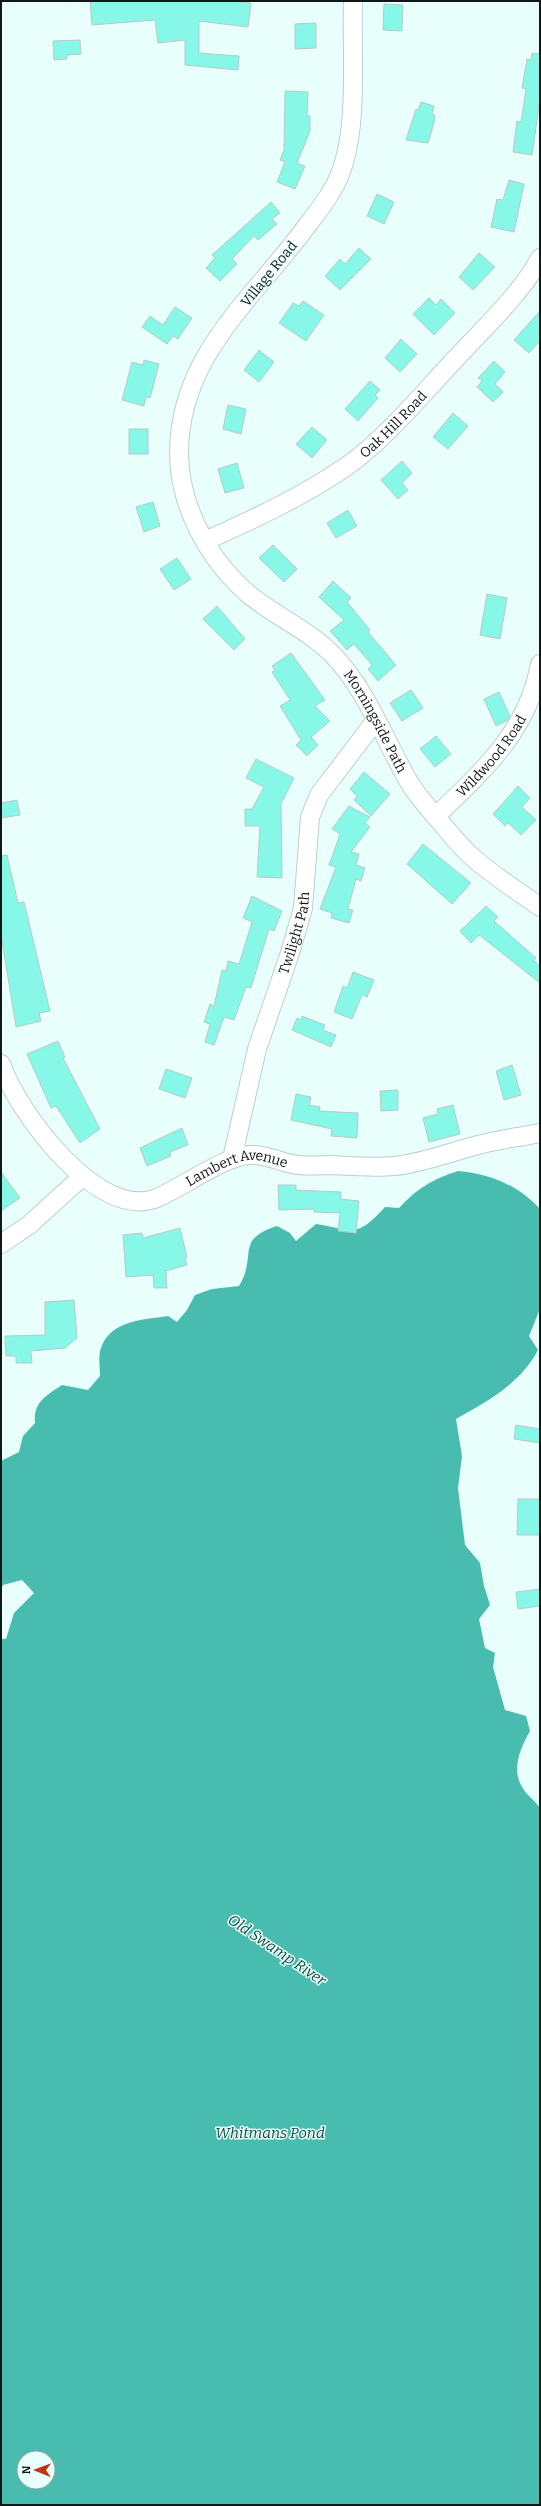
<svg xmlns="http://www.w3.org/2000/svg" width="541" height="2506" font-family="Bitter,serif">
	<rect width="100%" height="100%" fill="#e9fffb"/>
	<!-- water -->
	<path fill="#48bcae" fill-rule="evenodd" d="M 458,1171 C 490,1174 518,1185 540,1209 L 540,1309 L 529,1336 L 538,1350 C 521,1383 488,1401 456,1419 L 462,1456 L 458,1488 L 465,1545 L 480,1563 L 484,1586 L 490,1605 L 479,1619 L 485,1648 L 495,1653 L 493,1667 L 505,1710 L 526,1716 L 530,1731 C 521,1747 511,1768 522,1787 C 526,1795 535,1800 540,1808 L 540,2505 L 1,2505 L 1,1639 L 6,1639 L 14,1613 L 34,1593 L 22,1580 L 3,1585 L 1,1590 L 1,1461 L 19,1452 L 23,1436 L 35,1423 C 33,1402 47,1395 62,1385 L 88,1390 L 100,1376 C 100,1368 98,1355 101,1348 C 111,1320 142,1320 168,1316 L 177,1322 L 187,1310 L 195,1295 L 212,1289 L 239,1286 C 258,1255 234,1240 277,1226 L 290,1233 L 296,1241 L 316,1224 C 354,1230 356,1239 385,1207 L 399,1208 C 418,1188 431,1180 458,1171 ZM 24,2458 L 48,2458 L 48,2482 L 24,2482 Z"/>
	<!-- building -->
	<g fill="#87f7e7" stroke="#b6cbc8">
		<polygon points="90,1 232,1 251,3 248,27 199,21 199,53 239,56 238,70 185,65 185,40 158,43 155,20 92,25"/>
		<polygon points="384,4 403,5 402,31 383,30"/>
		<polygon points="316,23 316,48 295,49 295,24"/>
		<polygon points="80,40 81,54 67,55 67,59 54,60 53,41"/>
		<polygon points="532,53 540,54 540,99 532,155 513,152 517,121 521,122 526,89 522,88 527,59 531,60"/>
		<polygon points="285,91 308,92 307,116 310,116 310,131 297,163 305,166 295,189 277,182 285,162 280,160 284,150"/>
		<polygon points="421,102 434,106 432,114 435,115 434,123 428,143 406,140 416,109 418,110"/>
		<polygon points="509,180 524,184 514,232 491,227 497,199 503,200"/>
		<polygon points="377,194 394,202 384,224 367,216"/>
		<polygon points="271,202 280,213 272,219 277,224 258,240 254,236 232,259 237,264 220,281 206,268 215,258 212,255"/>
		<polygon points="359,248 371,259 340,290 325,276 340,259 345,264"/>
		<polygon points="479,253 495,267 473,290 459,277"/>
		<polygon points="429,298 436,305 441,299 455,313 434,335 413,314"/>
		<polygon points="303,301 324,315 306,341 279,323 293,303 299,306"/>
		<polygon points="175,307 192,318 178,339 173,336 167,344 142,327 150,316 163,325"/>
		<polygon points="540,311 540,341 529,353 514,340"/>
		<polygon points="401,339 417,354 400,372 385,358"/>
		<polygon points="259,350 274,362 259,382 244,370"/>
		<polygon points="144,360 159,364 150,398 146,397 144,406 122,400 132,362 143,365"/>
		<polygon points="494,361 505,372 495,384 503,392 493,402 477,387 482,381 478,378"/>
		<polygon points="370,381 380,390 375,395 378,398 358,421 345,409"/>
		<polygon points="228,405 246,409 241,434 223,429"/>
		<polygon points="453,413 468,426 448,449 433,437"/>
		<polygon points="312,427 327,440 312,458 296,444"/>
		<rect x="129" y="429" width="19" height="25"/>
		<polygon points="402,461 412,473 402,483 408,490 398,499 381,480"/>
		<polygon points="237,463 244,488 225,493 218,469"/>
		<polygon points="153,502 160,526 144,532 136,507"/>
		<polygon points="348,510 357,526 336,538 327,523"/>
		<polygon points="273,545 297,569 284,582 259,558"/>
		<polygon points="177,558 191,579 174,590 160,569"/>
		<polygon points="333,581 351,598 347,602 370,630 368,632 396,665 378,681 368,669 372,665 354,644 347,650 330,631 344,620 319,597"/>
		<polygon points="487,594 507,598 500,639 480,635"/>
		<polygon points="217,606 245,639 234,650 203,619"/>
		<polygon points="291,653 325,700 315,706 330,721 311,737 318,745 307,756 296,745 301,740 280,706 290,700 272,672 275,670 272,666"/>
		<polygon points="411,690 423,708 402,721 390,703"/>
		<polygon points="499,692 510,716 508,720 496,726 484,699"/>
		<polygon points="436,736 451,754 435,767 420,749"/>
		<polygon points="256,759 294,778 281,804 282,878 257,877 260,826 245,826 245,809 252,809 264,787 246,778"/>
		<polygon points="364,772 390,794 371,816 354,800 357,796 350,789"/>
		<polygon points="518,786 530,798 522,807 536,820 521,835 508,823 505,826 493,814"/>
		<polygon points="17,800 20,815 1,818 1,803"/>
		<polygon points="349,806 370,817 365,823 370,827 351,852 359,854 356,865 365,868 361,881 356,879 348,909 353,910 349,923 331,918 332,913 320,909 336,867 329,865 340,834 332,829"/>
		<polygon points="423,844 471,883 452,904 407,864"/>
		<polygon points="7,855 18,903 24,902 50,1011 39,1013 41,1021 16,1027 1,935 1,856"/>
		<polygon points="252,896 282,911 274,931 269,929 251,988 246,987 234,1020 224,1017 214,1045 205,1042 210,1024 204,1022 210,1004 214,1006 222,970 226,971 228,961 239,964 252,922 243,918"/>
		<polygon points="486,906 498,917 494,921 536,958 534,960 540,967 540,983 479,935 471,943 460,931"/>
		<polygon points="353,972 374,980 367,997 362,995 352,1019 334,1012 343,986 347,988"/>
		<polygon points="302,1016 325,1025 323,1030 336,1035 331,1047 292,1030 297,1018 301,1020"/>
		<polygon points="58,1041 65,1057 63,1058 100,1129 80,1143 56,1106 51,1108 27,1054"/>
		<polygon points="512,1065 521,1095 504,1100 496,1071"/>
		<polygon points="166,1069 192,1078 185,1098 159,1089"/>
		<polygon points="398,1090 398,1110 381,1111 380,1091"/>
		<polygon points="296,1094 311,1097 309,1105 320,1107 319,1111 358,1113 357,1138 331,1136 332,1129 291,1120"/>
		<polygon points="453,1105 460,1134 429,1142 423,1118 438,1114 437,1109"/>
		<polygon points="182,1128 188,1145 170,1152 171,1156 147,1166 140,1148"/>
		<polygon points="1,1172 20,1198 1,1211"/>
		<polygon points="278,1185 296,1185 296,1190 341,1192 341,1199 359,1201 356,1233 338,1231 340,1213 314,1212 314,1209 279,1210"/>
		<polygon points="180,1228 187,1257 185,1258 187,1265 166,1271 167,1288 154,1288 153,1275 126,1277 123,1235 142,1233 143,1238"/>
		<polygon points="74,1300 77,1338 65,1348 31,1351 32,1363 16,1363 16,1356 6,1356 5,1336 45,1335 45,1302"/>
		<polygon points="516,1425 540,1429 540,1443 514,1439"/>
		<polygon points="518,1499 540,1499 540,1535 517,1535"/>
		<polygon points="540,1589 540,1606 518,1609 516,1592"/>
	</g>
	<g fill="none" stroke-linecap="round" stroke-linejoin="round">
		<defs>
			<g id="minor">
				<path id="s1" d="M 353,1 C 351,55 360,133 337,181 C 329,198 317,213 306,227 C 253,299 179,356 179,453 C 179,490 193,525 214,556 C 223,569 235,582 247,593 C 273,615 307,629 332,654 C 367,690 384,739 409,782 C 416,794 427,806 436,817 C 447,829 457,843 469,854 C 490,874 517,890 540,907"/>
				<path id="s2" d="M 205,541 C 254,519 302,497 347,466 C 386,439 429,386 463,351 C 488,324 523,291 540,258"/>
				<path id="s3" d="M 436,816 C 482,772 529,730 540,664"/>
				<path id="s4" d="M 1,1064 C 17,1111 98,1222 157,1198 C 181,1188 225,1156 249,1155 C 265,1154 278,1161 292,1164 C 304,1167 319,1165 332,1165 C 352,1166 374,1168 394,1166 C 424,1163 453,1151 482,1144 C 501,1139 521,1137 540,1133"/>
				<path id="s5" d="M 232,1159 L 257,1049 L 290,953 L 303,908 L 310,817 L 319,795 L 376,720"/>
				<polyline points="1,1244 29,1225 83,1176"/>
			</g>
		</defs>
		<!-- minor casing -->
		<use href="#minor" stroke="#bbd0cc" stroke-width="20"/>
		<!-- minor -->
		<use href="#minor" stroke="#fff" stroke-width="18"/>
	</g>
	<g text-anchor="middle" dominant-baseline="central" stroke-width="3" stroke-linejoin="round" paint-order="stroke">
		<!-- street labels -->
		<g font-size="14" fill="#101716" stroke="#e9fffb">
			<text transform="translate(269 274) rotate(-51)">Village Road</text>
			<text stroke="none"><textPath href="#s2" startOffset="223">Oak Hill Road</textPath></text>
			<text stroke="none"><textPath href="#s1" startOffset="848">Morningside Path</textPath></text>
			<text stroke="none"><textPath href="#s3" startOffset="82">Wildwood Road</textPath></text>
			<text stroke="none"><textPath href="#s5" startOffset="235">Twilight Path</textPath></text>
			<text stroke="none"><textPath href="#s4" startOffset="309">Lambert Avenue</textPath></text>
		</g>
		<!-- water labels -->
		<g font-size="15" font-style="italic" fill="#134640" stroke="#e9fffb">
			<text transform="translate(277 1950) rotate(34)">Old Swamp River</text>
			<text x="270" y="2133">Whitmans Pond</text>
		</g>
	</g>
	<!-- border -->
	<rect width="541" height="2506" fill="none" stroke="#101716" stroke-width="4"/>
	<!-- north arrow -->
	<g transform="translate(36 2470) rotate(271)"><circle r="19" fill="#e9fffb" stroke="#92a29f"/>
	<path d="M0-3L7 15L0 10L-7 15Z" fill="#bf3514"/>
	<text y="-6" font-size="11" font-weight="bold" text-anchor="middle" fill="#101716">N</text>
	</g>
</svg>
